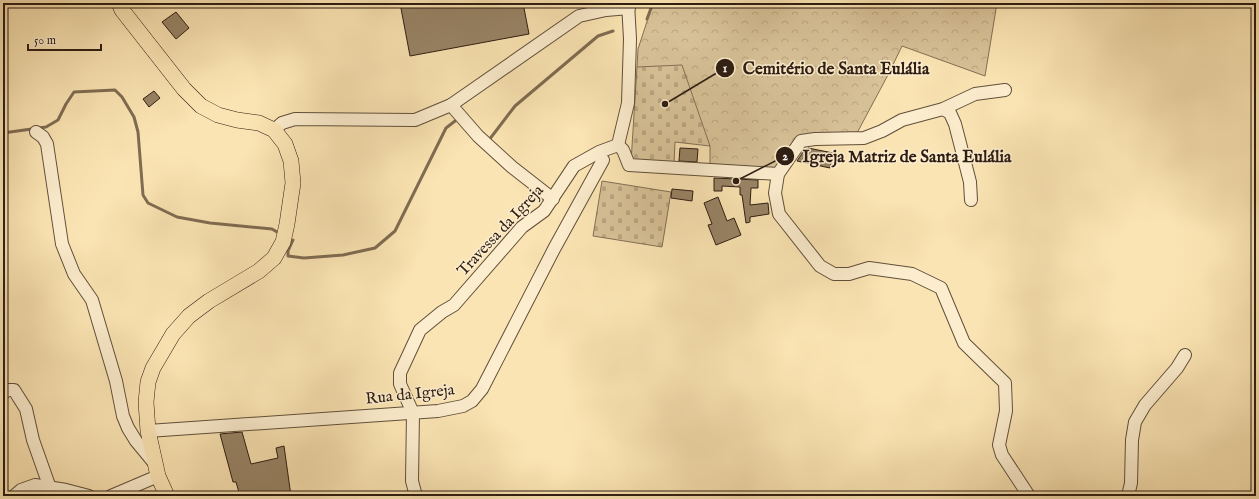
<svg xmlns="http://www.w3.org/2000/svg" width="1259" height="499" font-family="'IM FELL English',serif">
	<defs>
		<pattern id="forest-crowns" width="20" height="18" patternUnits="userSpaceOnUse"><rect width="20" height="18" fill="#d8c298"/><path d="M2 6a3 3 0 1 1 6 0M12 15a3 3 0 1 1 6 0" fill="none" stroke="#baa682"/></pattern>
		<pattern id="cemetery-stones" width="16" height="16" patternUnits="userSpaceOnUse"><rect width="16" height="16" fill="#d8c298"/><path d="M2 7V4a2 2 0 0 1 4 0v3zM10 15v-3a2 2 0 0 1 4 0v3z" fill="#baa682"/></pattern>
	</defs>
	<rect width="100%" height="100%" fill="#fbe4b3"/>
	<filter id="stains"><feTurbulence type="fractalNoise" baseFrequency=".005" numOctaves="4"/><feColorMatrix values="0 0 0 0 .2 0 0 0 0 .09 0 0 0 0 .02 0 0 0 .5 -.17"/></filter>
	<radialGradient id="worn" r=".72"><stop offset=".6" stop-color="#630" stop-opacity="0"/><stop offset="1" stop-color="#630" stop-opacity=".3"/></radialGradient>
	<!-- forest -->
	<polygon fill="url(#forest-crowns)" stroke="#827055" points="653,3 997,3 985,76 902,46 889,73 857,133 800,138 778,171 710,167 710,146 637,67 638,49"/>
	<!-- cemetery -->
	<g fill="url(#cemetery-stones)" stroke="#827055">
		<polygon points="682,65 710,146 675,142 674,164 631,162 637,67"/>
		<polygon points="602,181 671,192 662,247 593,236"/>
	</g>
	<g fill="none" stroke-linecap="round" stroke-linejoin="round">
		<!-- stream -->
		<g stroke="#7f6c52" stroke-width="3">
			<polyline points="647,19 653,3"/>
			<polyline points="3,133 46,127 58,120 66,104 74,92 115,90 122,97 134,117 138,132 143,195 148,203 177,217 210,223 272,229 277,232"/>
			<polyline points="488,139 489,140 515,106 598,36 613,31"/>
			<polyline points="293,240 288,251 288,256 304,258 343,255 375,248 395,231 446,128 455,121"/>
		</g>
	</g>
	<!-- building -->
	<g fill="#988466" stroke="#2d1d12">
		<polygon points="400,3 523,3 529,34 410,56"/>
		<polygon points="176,12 189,28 176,39 162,22"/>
		<polygon points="154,91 160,98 149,107 143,99"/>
		<polygon points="680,148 698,149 697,162 679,161"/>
		<polygon points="808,148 833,153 830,168 797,161 803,152 807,153"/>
		<polygon points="714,178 758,180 758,188 751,188 750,205 768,203 769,214 750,217 750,222 746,223 742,195 740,195 740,187 722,186 722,191 714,191"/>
		<polygon points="672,189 693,191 692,201 671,198"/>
		<polygon points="718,197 727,221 734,218 741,235 716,245 708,225 712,224 704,203"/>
		<polygon points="242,432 251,464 278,458 276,448 284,446 291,496 240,496 236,482 233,482 220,434"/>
	</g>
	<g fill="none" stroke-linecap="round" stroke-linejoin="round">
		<defs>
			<g id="minor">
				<polyline points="1005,90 975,94 943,109 902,120 882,131 864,138 815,139 801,141 778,174 775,193 779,214 820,266 834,274 849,274 869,268 912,274 941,288 964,343 1005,383 1006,411 999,445 1002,455 1029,496"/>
				<polyline points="451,105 478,136 512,167 553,199"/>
				<polyline points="943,109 950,113 955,124 970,182 971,200"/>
				<polyline points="274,130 282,123 295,119 415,120 451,105 579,16 606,10 629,8"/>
				<polyline points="36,132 43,137 47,144 62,244 74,274 92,300 116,381 123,416 128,428 136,441 155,464"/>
				<polyline points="618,145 623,150 629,165 778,174"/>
				<polyline points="618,145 628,103 630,39 628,3"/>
				<polyline points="3,393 8,390 14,390 26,409 33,440 50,488"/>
				<polyline points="148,431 438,411 463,406 472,401 482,389 554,249 603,160"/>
				<polyline points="14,496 21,490 35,485 66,490 89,496"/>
				<polyline points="111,496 158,476"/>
				<polyline points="416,496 412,481 413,413 400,384 400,373 420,330 442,312 454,305 522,227 544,211 574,166 599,152 618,145"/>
				<polyline points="1128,496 1131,483 1132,440 1135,422 1145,405 1177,368 1185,355"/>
			</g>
			<polyline id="major" points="119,3 122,10 184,89 201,106 218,115 237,120 259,123 274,130 285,144 291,161 293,183 287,224 283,242 274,258 259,271 209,301 189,316 173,334 153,368 148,382 146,402 148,431 158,476 167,496"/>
		</defs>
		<!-- minor casing -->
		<use href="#minor" stroke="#604f3a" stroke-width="14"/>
		<!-- major casing -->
		<use href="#major" stroke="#2d1d12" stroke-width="16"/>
		<!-- minor -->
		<use href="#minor" stroke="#fcedce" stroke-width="12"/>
		<!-- major -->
		<use href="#major" stroke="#fbe4b3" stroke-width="15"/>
	</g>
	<g text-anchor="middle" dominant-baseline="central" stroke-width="3" stroke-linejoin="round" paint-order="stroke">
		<!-- street labels -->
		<g font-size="16" fill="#2d1d12" stroke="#fcedce">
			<text transform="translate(501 231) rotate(-47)">Travessa da Igreja</text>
			<text transform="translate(410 395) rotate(-6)">Rua da Igreja</text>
		</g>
	</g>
	<!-- callouts -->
	<path fill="none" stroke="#2d1d12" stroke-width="1.5" d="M665 104L725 68M736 181L785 156"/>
	<g fill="#2d1d12" stroke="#fcedce" stroke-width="1.5">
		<circle cx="665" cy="104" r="4"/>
		<circle cx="736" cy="181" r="4"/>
		<circle cx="725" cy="68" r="10"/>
		<circle cx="785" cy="156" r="10"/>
	</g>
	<g font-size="12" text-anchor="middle" font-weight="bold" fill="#fff">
		<text x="725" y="72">1</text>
		<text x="785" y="160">2</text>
	</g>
	<g font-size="17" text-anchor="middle" font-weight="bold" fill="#2d1d12" stroke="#fcedce" stroke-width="3" stroke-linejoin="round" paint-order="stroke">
		<text x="836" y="74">Cemitério de Santa Eulália</text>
		<text x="907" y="162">Igreja Matriz de Santa Eulália</text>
	</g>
	<!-- margin -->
	<rect width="1259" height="499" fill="none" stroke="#fbe4b3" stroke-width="16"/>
	<rect x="4" y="4" width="1251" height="491" fill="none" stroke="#2d1d12" stroke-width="2"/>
	<rect x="8" y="8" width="1243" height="483" fill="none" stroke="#2d1d12"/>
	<!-- scale -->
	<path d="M28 44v6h73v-6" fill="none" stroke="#2d1d12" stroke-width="2"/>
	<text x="34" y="44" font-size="12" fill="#2d1d12" stroke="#fcedce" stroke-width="3" paint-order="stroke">50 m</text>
	<rect width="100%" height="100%" filter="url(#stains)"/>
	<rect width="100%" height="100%" fill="url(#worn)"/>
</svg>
